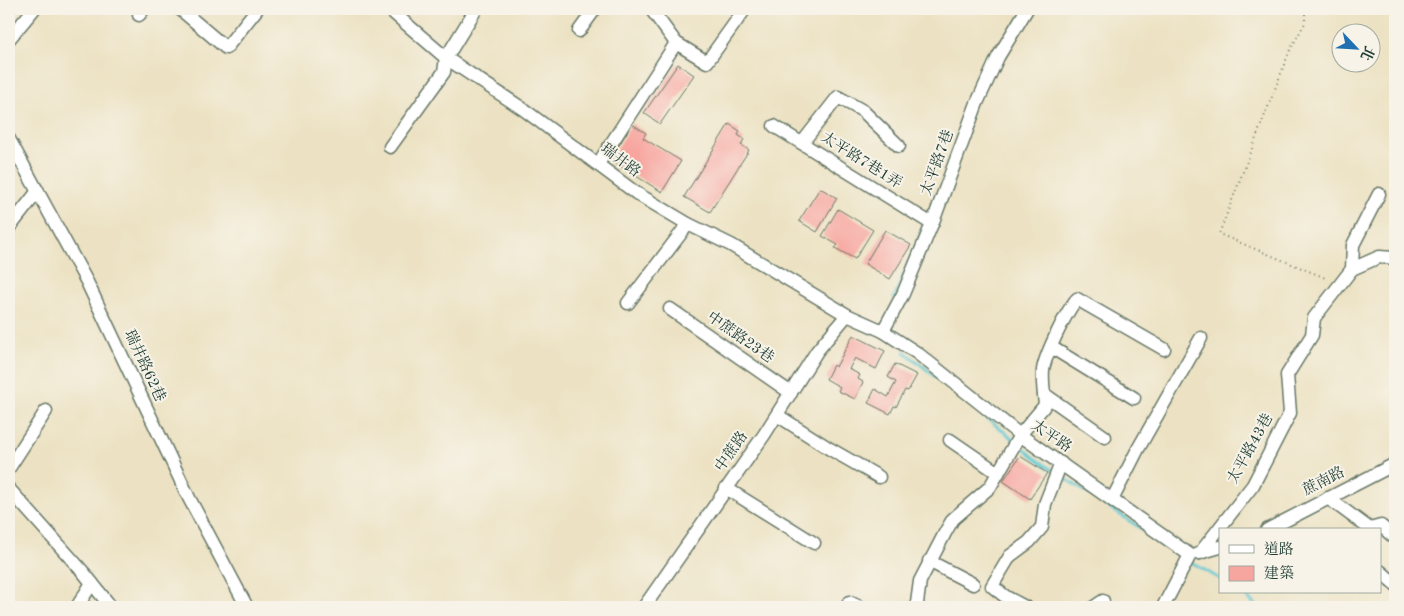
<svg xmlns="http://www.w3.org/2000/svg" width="1404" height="616" font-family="'Old Standard TT','Noto Serif TC',serif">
	<rect width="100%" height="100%" fill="#f7f3e8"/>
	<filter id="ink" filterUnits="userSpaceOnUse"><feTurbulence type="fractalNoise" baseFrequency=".02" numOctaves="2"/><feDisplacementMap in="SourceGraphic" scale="10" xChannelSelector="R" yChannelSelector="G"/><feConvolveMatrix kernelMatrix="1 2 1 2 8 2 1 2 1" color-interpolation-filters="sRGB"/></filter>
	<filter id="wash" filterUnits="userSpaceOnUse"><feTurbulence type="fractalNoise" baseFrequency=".0096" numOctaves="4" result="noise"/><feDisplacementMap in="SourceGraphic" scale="20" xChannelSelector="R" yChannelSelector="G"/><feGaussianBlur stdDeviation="1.12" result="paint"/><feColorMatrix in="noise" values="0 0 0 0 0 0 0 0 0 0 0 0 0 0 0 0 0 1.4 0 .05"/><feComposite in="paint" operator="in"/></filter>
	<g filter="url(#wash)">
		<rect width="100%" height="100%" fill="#ece2c3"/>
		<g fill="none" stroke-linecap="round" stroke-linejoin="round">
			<!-- stream -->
			<g stroke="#5ac6d0" stroke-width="3">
				<polyline points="927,217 934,202"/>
				<polyline points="894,298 925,223"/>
				<polyline points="905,352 1013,439"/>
				<polyline points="1018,443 1035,458 1054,471"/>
				<polyline points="1060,475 1163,543"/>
				<polyline points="1191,562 1220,579"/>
				<polyline points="1241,592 1258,607"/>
			</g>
		</g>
		<g id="blocks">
			<!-- building -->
			<g fill="#f7a59f">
				<polygon points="678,64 694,75 660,124 644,113"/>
				<polygon points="632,124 646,133 643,138 681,161 662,192 610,160"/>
				<polygon points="729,124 740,131 738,135 744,139 741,145 749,150 710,212 684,197"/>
				<polygon points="820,188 837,198 817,232 799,221"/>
				<polygon points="838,209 873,230 855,259 835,248 838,245 822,236"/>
				<polygon points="885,230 911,245 890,279 865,264"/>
				<polygon points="853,335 885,351 876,369 855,358 849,369 860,375 858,379 863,382 855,399 838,391 840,387 826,379 833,365 836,367"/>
				<polygon points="895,364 917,375 908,391 905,390 896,407 894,406 890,414 868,403 875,389 888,397 896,382 888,377"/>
				<polygon points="1020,456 1047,473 1030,499 1003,481"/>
			</g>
		</g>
	</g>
	<g filter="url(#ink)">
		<use href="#blocks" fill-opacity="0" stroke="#677766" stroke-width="1"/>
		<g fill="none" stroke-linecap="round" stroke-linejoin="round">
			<defs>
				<g id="minor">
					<polyline points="180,9 226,48 257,9"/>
					<polyline points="389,9 446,58 523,109 636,193 688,224 731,245 847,315 883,331 917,353 1020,435 1190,555"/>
					<polyline points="651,9 676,43 707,62 745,9"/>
					<polyline points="139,15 144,9"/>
					<polyline points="579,31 595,9"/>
					<polyline points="9,39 34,9"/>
					<polyline points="774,126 932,224"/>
					<polyline points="9,139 87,282 189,498 247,607"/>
					<polyline points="802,143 838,97 863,111 899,146"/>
					<polyline points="390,147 444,72 446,58 476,9"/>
					<polyline points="598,164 676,43"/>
					<polyline points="9,228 38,191"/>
					<polyline points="1352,269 1379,257 1395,258"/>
					<polyline points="628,303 688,224"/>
					<polyline points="670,309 791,393"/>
					<polyline points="883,331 903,294 934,219 977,103 998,57 1027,9"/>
					<polyline points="1051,347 1134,398"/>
					<polyline points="1044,394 1105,437"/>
					<polyline points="777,415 830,449 879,477"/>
					<polyline points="950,440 998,473"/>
					<polyline points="9,468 46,411"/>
					<polyline points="726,488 814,543"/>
					<polyline points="9,489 84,573 111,607"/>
					<polyline points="1328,498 1370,529"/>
					<polyline points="1112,500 1138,449 1201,338"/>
					<polyline points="1370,529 1381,526 1395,538"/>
					<polyline points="1267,530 1395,464"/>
					<polyline points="1199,553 1220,547"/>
					<polyline points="1200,553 1253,485 1290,413 1287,375 1312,335 1314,318 1352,269 1353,245 1379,194"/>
					<polyline points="929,561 973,584"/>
					<polyline points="1380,571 1395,584"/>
					<polyline points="849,602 860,607"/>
					<polyline points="77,607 92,583"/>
					<polyline points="644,607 764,435 817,351 847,315"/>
					<path d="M 918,607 L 917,603 L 920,581 L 946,531 L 953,519 L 990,487 L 1020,435 L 1045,405 C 1044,394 1042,381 1043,370 C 1045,355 1067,310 1077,299 L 1164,349"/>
					<polyline points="1025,607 1006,597 992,586 1010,556 1029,542 1042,527 1045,504 1061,463"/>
					<polyline points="1094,607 1103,601"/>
					<polyline points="1163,607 1190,555"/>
				</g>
			</defs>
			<!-- minor casing -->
			<use href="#minor" stroke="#677766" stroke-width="15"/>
			<!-- path -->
			<polyline stroke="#677766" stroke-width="2" stroke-dasharray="1 4" stroke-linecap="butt" points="1305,9 1305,23 1290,50 1219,234 1328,279"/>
			<!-- minor -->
			<use href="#minor" stroke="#fff" stroke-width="12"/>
		</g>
	</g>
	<g text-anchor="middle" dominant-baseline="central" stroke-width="4" stroke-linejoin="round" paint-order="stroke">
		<!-- street labels -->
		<g font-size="15" fill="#1f3d34" stroke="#f7f3e8">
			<text transform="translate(620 161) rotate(37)">瑞井路</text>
			<text transform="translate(861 161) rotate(32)">太平路7巷1弄</text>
			<text transform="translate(938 163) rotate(-70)">太平路7巷</text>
			<text transform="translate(740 338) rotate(35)">中蔗路23巷</text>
			<text transform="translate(144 366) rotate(65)">瑞井路62巷</text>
			<text transform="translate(1051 437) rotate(34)">太平路</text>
			<text transform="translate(1251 449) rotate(-61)">太平路43巷</text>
			<text transform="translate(732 452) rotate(-55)">中蔗路</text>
			<text transform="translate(1324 482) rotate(-27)">蔗南路</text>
		</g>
	</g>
	<!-- margin -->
	<rect width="1404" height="616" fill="none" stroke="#f7f3e8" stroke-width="30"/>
	<!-- legend -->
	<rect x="1219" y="528" width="162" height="65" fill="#f7f3e8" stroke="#a1aaa0"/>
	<rect x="1229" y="545" width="25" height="8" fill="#ffffff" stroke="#a1aaa0"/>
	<text x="1264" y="554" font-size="15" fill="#1f3d34">道路</text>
	<rect x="1229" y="566" width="25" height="15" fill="#f7a59f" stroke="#a1aaa0"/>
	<text x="1264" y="578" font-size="15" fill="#1f3d34">建築</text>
	<!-- north arrow -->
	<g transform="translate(1356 48) rotate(115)"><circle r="24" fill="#f7f3e8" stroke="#a1aaa0"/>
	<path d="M0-4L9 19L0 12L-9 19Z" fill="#1f6fb2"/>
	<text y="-8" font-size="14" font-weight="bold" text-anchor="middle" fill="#1f3d34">北</text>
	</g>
</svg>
